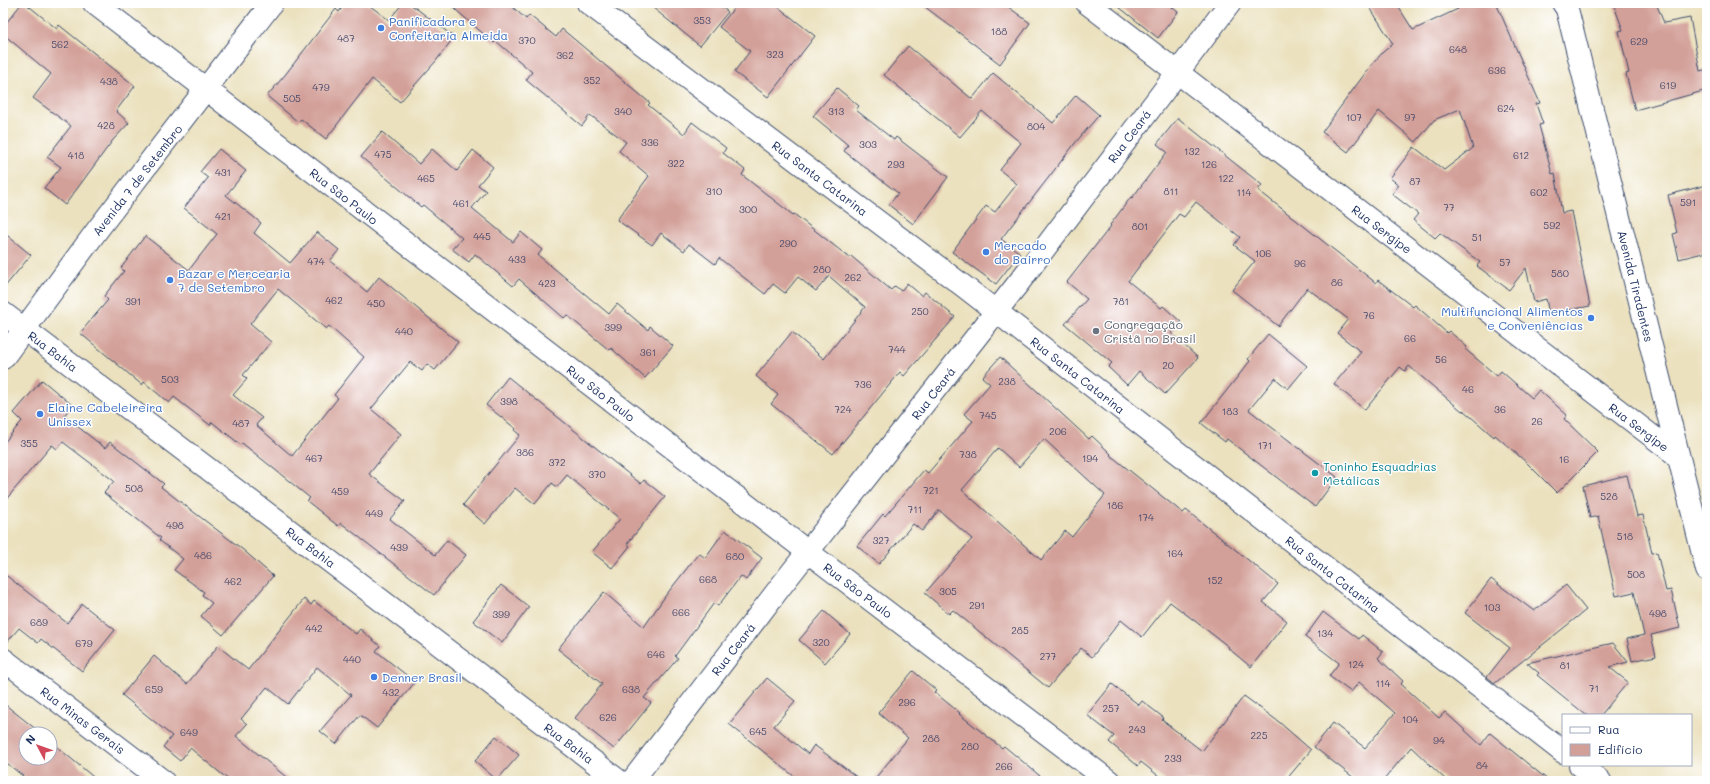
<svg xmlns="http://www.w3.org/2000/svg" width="1710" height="784" font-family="Mali,sans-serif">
	<rect width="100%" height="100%" fill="#fff"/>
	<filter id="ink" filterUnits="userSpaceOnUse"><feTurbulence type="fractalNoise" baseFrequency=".025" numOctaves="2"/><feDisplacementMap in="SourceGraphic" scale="8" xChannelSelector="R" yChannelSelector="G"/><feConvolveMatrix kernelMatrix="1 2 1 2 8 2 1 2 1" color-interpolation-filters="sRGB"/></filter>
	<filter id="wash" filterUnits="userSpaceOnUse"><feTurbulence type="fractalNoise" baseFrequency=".012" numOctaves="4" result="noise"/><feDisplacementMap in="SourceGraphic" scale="16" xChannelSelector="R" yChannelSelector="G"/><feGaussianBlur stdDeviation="0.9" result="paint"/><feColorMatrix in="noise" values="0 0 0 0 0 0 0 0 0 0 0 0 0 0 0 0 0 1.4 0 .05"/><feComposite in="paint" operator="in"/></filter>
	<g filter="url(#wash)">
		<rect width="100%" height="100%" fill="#ebe1be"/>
		<g id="blocks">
			<!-- building -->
			<g fill="#d3a099" fill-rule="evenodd">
				<polygon points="22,3 25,3 57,29 59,25 135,86 116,111 129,123 113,140 65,205 44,188 61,167 47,157 71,126 33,98 51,74 3,34 3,27"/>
				<polygon points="345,3 366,3 389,20 403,3 409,3 454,37 436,61 400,102 372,79 326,139 301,119 298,122 267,96 285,75 336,9 339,12"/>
				<polygon points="448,3 508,3 526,19 529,15 556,37 562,29 650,103 648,105 684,134 692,122 726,148 723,153 745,170 742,175 793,215 794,214 850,258 851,256 891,290 895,286 901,291 907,283 922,296 925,292 955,317 904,376 900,372 833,454 771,404 778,395 756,376 792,332 824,359 865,307 829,276 816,291 798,277 785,293 773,284 765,294 719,258 715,264 689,244 684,251 661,233 652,245 617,220 649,176 619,151 626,142 590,115 582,126 526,80 532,72 496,41 494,43"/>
				<polygon points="647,3 717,3 728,12 700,46"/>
				<polygon points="738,3 773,3 815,36 768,97 734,72 750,51 719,27"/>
				<polygon points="920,3 1003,3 1030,23 1000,64"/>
				<polygon points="1114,3 1167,3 1178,12 1158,38"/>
				<polygon points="1367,3 1396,3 1413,30 1458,9 1453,3 1496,3 1540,103 1536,104 1543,124 1539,125 1552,174 1555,173 1562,213 1571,211 1590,306 1549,314 1546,299 1534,302 1526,268 1509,290 1477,266 1480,262 1440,233 1435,238 1413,220 1418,214 1392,194 1399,185 1390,178 1414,147 1444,170 1473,148 1460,109 1434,120 1416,142 1379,111 1348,152 1322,132 1369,68 1383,52 1393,44"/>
				<polygon points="1613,3 1656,3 1664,23 1690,18 1700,71 1707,69 1707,90 1635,110 1626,74 1629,73 1619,31 1623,30"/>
				<polygon points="908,46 972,99 993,73 1053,123 1076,95 1099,115 1076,142 1001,239 1020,253 996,284 952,252 986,206 995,212 1017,184 1000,170 1021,143 982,111 960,137 884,75"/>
				<polygon points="837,88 859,106 856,110 894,140 896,137 948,177 913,224 889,205 898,193 844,151 848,145 813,116"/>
				<polygon points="1178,118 1262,185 1258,190 1376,283 1378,280 1413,307 1415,305 1447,333 1449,331 1467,347 1465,349 1497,376 1501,371 1532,398 1539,390 1567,415 1564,419 1598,452 1557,493 1526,462 1495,435 1494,437 1463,410 1462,411 1409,366 1405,371 1400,367 1365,410 1334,384 1361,352 1337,333 1348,319 1307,288 1278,326 1232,290 1255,261 1234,245 1240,237 1196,202 1184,217 1179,214 1128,281 1161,308 1163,306 1181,322 1171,333 1198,358 1165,394 1139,371 1127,385 1108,367 1112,363 1065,324 1087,299 1067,282 1111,226 1110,225 1131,197 1132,198 1167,152 1157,144"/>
				<polygon points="382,132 419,164 432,149 457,171 473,150 493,167 478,185 486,191 472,208 513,242 521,232 542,250 538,255 609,314 617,304 648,330 650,326 673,346 645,378 611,348 609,350 567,315 564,318 519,279 513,286 475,254 469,262 452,249 462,238 423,205 421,207 361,157"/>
				<path d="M 219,149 L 246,171 L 226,195 L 261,223 L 254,233 L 290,263 L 317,232 L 339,250 L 330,261 L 367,292 L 379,277 L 458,342 L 435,370 L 427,364 L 422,371 L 410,362 L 371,409 L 401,434 L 369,474 L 405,501 L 390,519 L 435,555 L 447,540 L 466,555 L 434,595 L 341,523 L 338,526 L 307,501 L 310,498 L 242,443 L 241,445 L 212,422 L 210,425 L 174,397 L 169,403 L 144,382 L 142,385 L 80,333 L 108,300 L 104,296 L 124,271 L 121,268 L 145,236 L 189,270 L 217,234 L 184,208 L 208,178 L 200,172 ZM 278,289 L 326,329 L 329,326 L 364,357 L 334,395 L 338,398 L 292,456 L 256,425 L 262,418 L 233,395 L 247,379 L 243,375 L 271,342 L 250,324 Z"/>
				<polygon points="1707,185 1707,252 1679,259 1673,234 1677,233 1668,195"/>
				<polygon points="3,232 31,255 3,289"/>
				<polygon points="1268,334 1307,366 1288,389 1275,378 1249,410 1337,477 1315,507 1227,439 1225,442 1201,423 1250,361 1248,359"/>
				<path d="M 1000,357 L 1089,439 L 1092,436 L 1111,454 L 1110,455 L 1183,513 L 1186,510 L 1278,584 L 1263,602 L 1287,621 L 1251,667 L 1228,648 L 1229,647 L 1170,602 L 1142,637 L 1121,620 L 1092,657 L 1081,648 L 1048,688 L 953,610 L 949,614 L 925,593 L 972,539 L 939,510 L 922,531 L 913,524 L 879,564 L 857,546 L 883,514 L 885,516 L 924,470 L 928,473 L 973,421 L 964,414 L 990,384 L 982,377 ZM 1044,439 L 1105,495 L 1072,537 L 1065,531 L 1041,560 L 962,490 L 998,448 L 1019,467 Z"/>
				<polygon points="508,377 641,484 644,480 665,497 627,544 630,546 612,568 592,552 620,519 567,475 557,487 552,483 535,504 515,488 485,524 463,505 520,435 514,430 516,429 486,405"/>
				<polygon points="42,380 72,405 64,416 105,448 110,442 164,484 161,487 242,549 273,576 223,635 201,616 212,603 202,595 204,592 174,570 183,559 159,540 161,538 104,493 114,481 63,442 57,449 52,445 3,503 3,444 22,421 14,413"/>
				<polygon points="1627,475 1637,516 1643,515 1652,553 1657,552 1666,591 1671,590 1680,628 1651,635 1656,656 1632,661 1627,639 1644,635 1634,592 1616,596 1598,516 1590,518 1583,486"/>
				<polygon points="725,530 762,558 746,580 741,576 718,606 714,603 675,656 678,658 644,698 651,703 614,749 575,718 602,684 558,649 604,592 644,627 666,595 699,553 705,558"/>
				<polygon points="3,573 67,623 82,604 115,630 82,671 41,639 38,643 19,628 3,647"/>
				<polygon points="1491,579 1534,611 1566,585 1586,610 1495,683 1487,677 1510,648 1465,613"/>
				<polygon points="501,585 529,607 502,643 473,621"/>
				<polygon points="304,599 311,605 314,601 356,634 360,629 380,646 376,651 415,682 377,728 360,715 336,744 320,731 351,695 317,667 288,704 267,687 241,719 247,724 236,736 291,781 230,781 190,748 180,761 163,747 172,736 122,695 154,656 187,684 218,646 248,670"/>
				<polygon points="824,611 850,634 825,663 799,640"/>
				<polygon points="1323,612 1359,639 1362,635 1383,652 1378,658 1403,681 1401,684 1439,718 1445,712 1481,745 1490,733 1549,781 1447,781 1411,747 1383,781 1358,781 1314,747 1333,723 1365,748 1395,713 1359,682 1351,692 1329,676 1339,663 1305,637"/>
				<polygon points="1613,643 1628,662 1609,667 1628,682 1601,715 1586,715 1537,675 1539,673 1527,663"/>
				<polygon points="913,671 936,690 934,692 960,713 959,714 1002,748 1004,746 1046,781 873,781 908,738 878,713"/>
				<polygon points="767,678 795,701 774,726 808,754 814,745 862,781 800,781 729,724"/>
				<polygon points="1112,684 1139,705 1142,701 1164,718 1162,720 1202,751 1244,696 1279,722 1311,750 1285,781 1165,781 1141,762 1138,766 1109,742 1114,736 1087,715"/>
				<polygon points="3,703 42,734 26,734 26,758 50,758 50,741 98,781 29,781 3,760"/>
				<polygon points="496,736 519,755 497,780 475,761"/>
			</g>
		</g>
	</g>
	<g filter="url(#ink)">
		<use href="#blocks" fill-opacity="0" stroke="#3a4a6c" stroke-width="1"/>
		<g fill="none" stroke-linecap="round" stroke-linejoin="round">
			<defs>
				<g id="street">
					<polyline points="94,3 808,552 1109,781"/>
					<polyline points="588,3 966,288 1563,752"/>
					<polyline points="1087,3 1678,456"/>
					<polyline points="1563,3 1567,9 1707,570"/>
					<polyline points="3,313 619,781"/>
					<polyline points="3,358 98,229 272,3"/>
					<polyline points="3,659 163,781"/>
					<polyline points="1580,765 1600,781"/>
				</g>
				<polyline id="secondary" points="632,781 781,586 1020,281 1230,3"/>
			</defs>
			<!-- street casing -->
			<use href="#street" stroke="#3a4a6c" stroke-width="24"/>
			<!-- secondary casing -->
			<use href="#secondary" stroke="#3a4a6c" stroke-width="24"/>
			<!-- street -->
			<use href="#street" stroke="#fff" stroke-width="22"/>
			<!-- secondary -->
			<use href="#secondary" stroke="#fff" stroke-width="22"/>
		</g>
	</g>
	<!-- markers -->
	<g fill="#3f7fe0" stroke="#fff" stroke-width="1.5">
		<circle cx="381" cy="28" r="4"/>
		<circle cx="986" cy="252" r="4"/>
		<circle cx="170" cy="280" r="4"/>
		<circle cx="1591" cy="318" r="4"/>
		<circle cx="40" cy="414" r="4"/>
		<circle cx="374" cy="677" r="4"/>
	</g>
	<circle fill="#6b7280" stroke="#fff" stroke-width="1.5" cx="1096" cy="331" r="4"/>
	<circle fill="#0f9aa8" stroke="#fff" stroke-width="1.5" cx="1315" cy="473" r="4"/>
	<g text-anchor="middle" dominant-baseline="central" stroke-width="3" stroke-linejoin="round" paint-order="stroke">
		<!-- number labels -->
		<g font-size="10" fill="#494b6d">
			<text x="702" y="20">353</text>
			<text x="999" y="31">188</text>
			<text x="346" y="38">487</text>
			<text x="527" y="40">370</text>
			<text x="1639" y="41">629</text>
			<text x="60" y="44">562</text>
			<text x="1458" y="49">648</text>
			<text x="775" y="54">323</text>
			<text x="565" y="55">362</text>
			<text x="1497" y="70">636</text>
			<text x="592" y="80">352</text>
			<text x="109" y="81">438</text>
			<text x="1668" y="85">619</text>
			<text x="321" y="87">479</text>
			<text x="292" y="98">505</text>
			<text x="1506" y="108">624</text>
			<text x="623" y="111">340</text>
			<text x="836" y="111">313</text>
			<text x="1354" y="117">107</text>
			<text x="1410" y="117">97</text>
			<text x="106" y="125">428</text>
			<text x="1036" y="126">804</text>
			<text x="650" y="142">336</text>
			<text x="868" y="144">303</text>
			<text x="1192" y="151">132</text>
			<text x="383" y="154">475</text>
			<text x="76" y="155">418</text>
			<text x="1521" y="155">612</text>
			<text x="676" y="163">322</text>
			<text x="896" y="164">293</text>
			<text x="1209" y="164">126</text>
			<text x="223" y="172">431</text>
			<text x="426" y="178">465</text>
			<text x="1226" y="178">122</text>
			<text x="1415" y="181">87</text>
			<text x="714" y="191">310</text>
			<text x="1171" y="191">811</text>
			<text x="1244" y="192">114</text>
			<text x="1539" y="192">602</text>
			<text x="1688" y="202">591</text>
			<text x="461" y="203">461</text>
			<text x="1449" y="207">77</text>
			<text x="748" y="209">300</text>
			<text x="223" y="216">421</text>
			<text x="1552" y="225">592</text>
			<text x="1140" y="226">801</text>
			<text x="482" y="236">445</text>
			<text x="1477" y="237">51</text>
			<text x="788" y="243">290</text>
			<text x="1263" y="253">106</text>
			<text x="517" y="259">433</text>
			<text x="316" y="261">474</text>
			<text x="1505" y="262">57</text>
			<text x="1300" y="263">96</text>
			<text x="822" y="269">280</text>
			<text x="1560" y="273">580</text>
			<text x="853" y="277">262</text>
			<text x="1337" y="282">86</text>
			<text x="547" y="283">423</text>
			<text x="334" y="300">462</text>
			<text x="133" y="301">391</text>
			<text x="1121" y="301">781</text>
			<text x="376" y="303">450</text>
			<text x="920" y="311">250</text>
			<text x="1369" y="315">76</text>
			<text x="613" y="327">399</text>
			<text x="404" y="331">440</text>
			<text x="1410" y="338">66</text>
			<text x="897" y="349">744</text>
			<text x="648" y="352">361</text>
			<text x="1441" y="359">56</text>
			<text x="1168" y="365">20</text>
			<text x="170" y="379">503</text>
			<text x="1007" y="381">238</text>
			<text x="863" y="384">736</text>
			<text x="1468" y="389">46</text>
			<text x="509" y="401">398</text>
			<text x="843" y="409">724</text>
			<text x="1500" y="409">36</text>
			<text x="1230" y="411">183</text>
			<text x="988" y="415">745</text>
			<text x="1537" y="421">26</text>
			<text x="241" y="423">487</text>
			<text x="1058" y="431">206</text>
			<text x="29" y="443">355</text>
			<text x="1265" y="445">171</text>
			<text x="525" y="452">386</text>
			<text x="968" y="454">738</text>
			<text x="314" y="458">467</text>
			<text x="1090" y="458">194</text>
			<text x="1564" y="459">16</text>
			<text x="557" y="462">372</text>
			<text x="597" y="474">370</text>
			<text x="134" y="488">508</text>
			<text x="931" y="490">721</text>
			<text x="340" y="491">459</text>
			<text x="1609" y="496">528</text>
			<text x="1115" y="505">186</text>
			<text x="915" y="509">711</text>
			<text x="374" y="513">449</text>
			<text x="1146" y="517">174</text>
			<text x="175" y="525">498</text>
			<text x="1625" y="536">518</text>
			<text x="881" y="540">327</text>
			<text x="399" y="547">439</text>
			<text x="1175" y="553">164</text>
			<text x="203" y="555">486</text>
			<text x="735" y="556">680</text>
			<text x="1636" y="574">508</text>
			<text x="708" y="579">668</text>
			<text x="1215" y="580">152</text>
			<text x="233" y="581">462</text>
			<text x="948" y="591">305</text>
			<text x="977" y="605">291</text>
			<text x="1492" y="607">103</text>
			<text x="681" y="612">666</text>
			<text x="1658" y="613">498</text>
			<text x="501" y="614">399</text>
			<text x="39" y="622">689</text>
			<text x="314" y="628">442</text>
			<text x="1020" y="630">285</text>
			<text x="1325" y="633">134</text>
			<text x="821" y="642">320</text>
			<text x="84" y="643">679</text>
			<text x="656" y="654">646</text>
			<text x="1048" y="656">277</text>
			<text x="352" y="659">440</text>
			<text x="1356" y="664">124</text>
			<text x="1565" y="665">81</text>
			<text x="1383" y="683">114</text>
			<text x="1594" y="688">71</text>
			<text x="154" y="689">659</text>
			<text x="631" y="689">638</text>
			<text x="391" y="692">432</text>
			<text x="907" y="702">296</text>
			<text x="1111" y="708">257</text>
			<text x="608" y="717">626</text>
			<text x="1410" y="719">104</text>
			<text x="1137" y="729">243</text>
			<text x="758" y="731">645</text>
			<text x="189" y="732">649</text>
			<text x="1259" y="735">225</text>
			<text x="931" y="738">288</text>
			<text x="1439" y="740">94</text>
			<text x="970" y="746">280</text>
			<text x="1173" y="758">233</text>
			<text x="1482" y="765">84</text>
			<text x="1004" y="766">266</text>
		</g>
		<!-- shop labels -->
		<g font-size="12" fill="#366cbe" stroke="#fff" text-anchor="start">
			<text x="389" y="21">Panificadora e<tspan x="389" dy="14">Confeitaria Almeida</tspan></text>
			<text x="994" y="245">Mercado<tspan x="994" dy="14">do Bairro</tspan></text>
			<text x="178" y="273">Bazar e Mercearia<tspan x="178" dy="14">7 de Setembro</tspan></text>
			<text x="1583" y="311" text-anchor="end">Multifuncional Alimentos<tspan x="1583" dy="14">e Conveniências</tspan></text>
			<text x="48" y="407">Elaine Cabeleireira<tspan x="48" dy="14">Unissex</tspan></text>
			<text x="382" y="677">Denner Brasil</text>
		</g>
		<!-- street labels -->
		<g font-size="12" fill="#1b2f5e" stroke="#fff">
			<text transform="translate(1129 136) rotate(-53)">Rua Ceará</text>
			<text transform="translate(820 178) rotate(37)">Rua Santa Catarina</text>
			<text transform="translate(137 180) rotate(-52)">Avenida 7 de Setembro</text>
			<text transform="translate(344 196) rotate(38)">Rua São Paulo</text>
			<text transform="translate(1382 229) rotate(37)">Rua Sergipe</text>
			<text transform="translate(1636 286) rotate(76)">Avenida Tiradentes</text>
			<text transform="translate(53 351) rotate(37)">Rua Bahia</text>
			<text transform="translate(1078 375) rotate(38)">Rua Santa Catarina</text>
			<text transform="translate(601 393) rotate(38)">Rua São Paulo</text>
			<text transform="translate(933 393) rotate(-52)">Rua Ceará</text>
			<text transform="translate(1639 427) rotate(37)">Rua Sergipe</text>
			<text transform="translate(311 547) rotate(37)">Rua Bahia</text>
			<text transform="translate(1333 574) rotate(38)">Rua Santa Catarina</text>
			<text transform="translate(858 590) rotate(37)">Rua São Paulo</text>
			<text transform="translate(733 649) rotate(-52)">Rua Ceará</text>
			<text transform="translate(83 720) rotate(37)">Rua Minas Gerais</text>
			<text transform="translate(569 743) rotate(37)">Rua Bahia</text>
		</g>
		<!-- worship labels -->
		<g font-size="12" fill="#5b616d" stroke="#fff" text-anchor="start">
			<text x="1104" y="324">Congregação<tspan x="1104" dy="14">Cristã no Brasil</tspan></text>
		</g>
		<!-- culture labels -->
		<g font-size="12" fill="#0d838f" stroke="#fff" text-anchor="start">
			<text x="1323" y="466">Toninho Esquadrias<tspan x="1323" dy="14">Metálicas</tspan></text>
		</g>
	</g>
	<!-- margin -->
	<rect width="1710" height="784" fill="none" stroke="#fff" stroke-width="16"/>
	<!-- legend -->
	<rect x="1562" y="714" width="130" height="52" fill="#ffffff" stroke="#a4acbf"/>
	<rect x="1570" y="727" width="20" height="6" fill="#ffffff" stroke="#a4acbf"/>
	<text x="1598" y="734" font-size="12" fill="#1b2f5e">Rua</text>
	<rect x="1570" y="744" width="20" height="12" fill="#d3a099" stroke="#a4acbf"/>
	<text x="1598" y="754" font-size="12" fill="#1b2f5e">Edifício</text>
	<!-- north arrow -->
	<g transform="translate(38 746) rotate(311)"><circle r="19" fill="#ffffff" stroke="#a4acbf"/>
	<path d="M0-3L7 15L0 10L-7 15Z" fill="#d1495b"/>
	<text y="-6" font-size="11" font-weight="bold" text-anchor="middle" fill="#1b2f5e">N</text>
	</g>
</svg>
